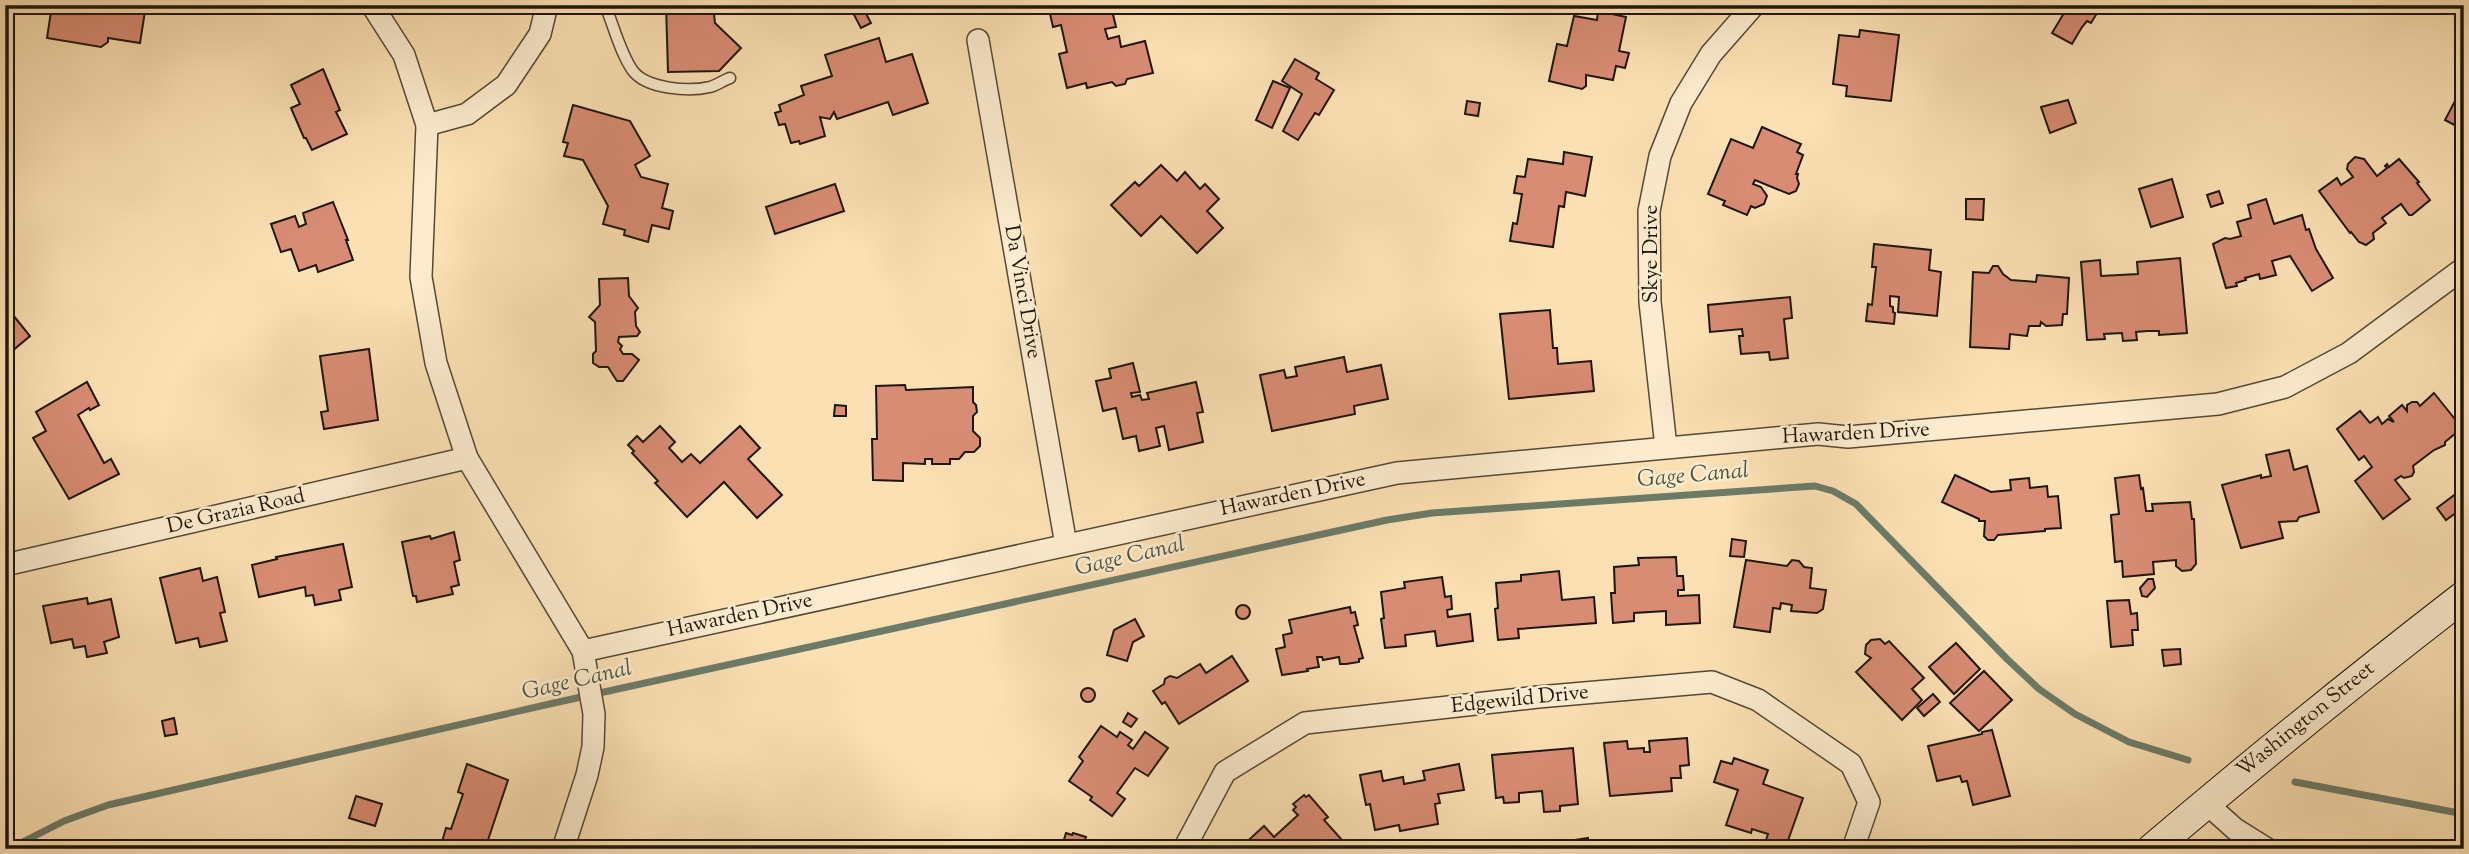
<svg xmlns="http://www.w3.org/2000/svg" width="2469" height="854" font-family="'Sorts Mill Goudy',serif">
	<rect width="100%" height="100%" fill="#fbe0b3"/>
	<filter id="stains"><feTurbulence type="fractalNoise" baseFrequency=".00286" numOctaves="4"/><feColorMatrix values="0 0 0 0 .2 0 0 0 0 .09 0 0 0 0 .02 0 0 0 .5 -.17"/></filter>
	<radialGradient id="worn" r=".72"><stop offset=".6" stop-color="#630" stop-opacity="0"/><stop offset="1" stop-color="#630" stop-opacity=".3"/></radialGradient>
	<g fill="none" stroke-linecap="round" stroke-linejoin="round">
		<!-- stream -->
		<g stroke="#6c7b68" stroke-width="7">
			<polyline points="2295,782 2464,814"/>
			<polyline points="9,849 64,821 108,805 554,703 1387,520 1432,513 1815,486 1833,491 1856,504 2007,659 2039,689 2075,714 2129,742 2188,760"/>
		</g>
	</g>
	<!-- building -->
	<g fill="#d88c74" stroke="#1f160a" stroke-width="2">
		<polygon points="52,5 146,5 140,43 108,38 108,42 101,47 47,38"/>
		<polygon points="666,5 713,5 715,23 741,48 719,71 668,72"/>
		<polygon points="1048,5 1101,5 1101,8 1111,6 1116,27 1105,29 1108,39 1119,36 1121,47 1145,41 1153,73 1127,79 1125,84 1116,86 1112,82 1087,88 1086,83 1067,88 1059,54 1067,52 1061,25 1053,27"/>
		<polygon points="2102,5 2091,23 2087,21 2082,27 2072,44 2052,33 2067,8 2063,5"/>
		<polygon points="862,6 871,23 861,28 852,11"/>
		<polygon points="1598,11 1626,17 1619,51 1629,53 1625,68 1616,66 1613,80 1586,75 1586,86 1582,89 1549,81 1557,44 1567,46 1574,16 1597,20"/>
		<polygon points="1860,30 1899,35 1891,101 1846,96 1847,86 1833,84 1839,35 1859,37"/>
		<polygon points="879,38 886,62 912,54 928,103 893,115 888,102 837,119 834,112 830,119 820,117 825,136 800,144 799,141 791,143 785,124 779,125 775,113 781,111 779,105 804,95 801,86 832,76 825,55"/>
		<polygon points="1295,59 1319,73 1316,79 1334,90 1319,115 1315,113 1298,140 1283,131 1302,94 1282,81"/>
		<polygon points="323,69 340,110 336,112 347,134 312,150 306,138 304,138 291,108 300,104 291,85"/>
		<polygon points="1273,81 1290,88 1272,128 1256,120"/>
		<polygon points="2464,84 2464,130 2445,120"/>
		<polygon points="2068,100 2076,123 2050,133 2041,107"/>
		<polygon points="1467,101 1480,103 1478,116 1465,114"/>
		<polygon points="573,105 630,121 650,156 635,165 641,177 668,184 662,208 673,211 669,229 652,225 648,242 624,235 625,230 603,224 608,206 583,160 564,156 568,143 563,142"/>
		<polygon points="1762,127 1801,144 1797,152 1803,155 1796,174 1798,174 1797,178 1799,184 1796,191 1789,194 1755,180 1753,184 1761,187 1767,196 1764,204 1755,208 1751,206 1747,215 1723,205 1725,201 1708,194 1731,139 1753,148"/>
		<polygon points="1564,152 1592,157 1585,196 1566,192 1564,207 1559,206 1553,247 1510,241 1513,223 1517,224 1522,194 1514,193 1517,176 1525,177 1528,159 1563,164"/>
		<polygon points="2355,157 2364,159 2377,176 2387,168 2385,166 2387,164 2389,167 2399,159 2419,182 2417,183 2430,200 2412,215 2409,215 2401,204 2382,218 2386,223 2373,233 2374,239 2366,245 2359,242 2351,232 2350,233 2319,191 2337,178 2341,185 2353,177 2347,169 2348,164"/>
		<polygon points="1161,165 1177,181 1185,172 1200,189 1205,184 1219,199 1207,211 1223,228 1197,253 1161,216 1141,236 1111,205 1135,182 1139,186"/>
		<polygon points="2172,179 2183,217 2151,227 2139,189"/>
		<polygon points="835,184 844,211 775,234 766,207"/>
		<polygon points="2219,191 2223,203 2211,207 2207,195"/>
		<polygon points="1966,199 1984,199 1983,220 1966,219"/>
		<polygon points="2266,199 2274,224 2302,215 2306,230 2309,229 2316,249 2333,278 2312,291 2290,256 2272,261 2276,275 2260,279 2259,274 2245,278 2246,280 2236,283 2237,286 2226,288 2213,244 2225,238 2230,239 2241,236 2237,222 2251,218 2248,205"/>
		<polygon points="333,202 348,240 346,240 353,260 318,272 316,265 299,271 291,249 281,252 271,224 295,216 299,227 306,224 303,213"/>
		<polygon points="1874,244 1931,250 1929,270 1941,272 1937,316 1898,312 1899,297 1890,296 1890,306 1893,307 1893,312 1895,313 1894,324 1866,321 1868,304 1872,305 1876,267 1872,267"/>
		<polygon points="2180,258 2187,333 2159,335 2159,331 2147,331 2136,332 2137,340 2123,341 2122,333 2104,334 2105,339 2087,340 2081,262 2100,260 2101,276 2138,274 2137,262"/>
		<polygon points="1993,266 1998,266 2003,274 2011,280 2036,282 2037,275 2069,278 2067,314 2063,314 2062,325 2046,326 2041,322 2040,326 2029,326 2027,336 2010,334 2009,349 1970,347 1973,272 1989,273"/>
		<polygon points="628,278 629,296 638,308 635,312 636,326 640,332 637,336 619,337 618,342 622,346 620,349 623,354 632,354 639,360 623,381 617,381 608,367 599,367 593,363 593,354 596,351 595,322 589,317 600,305 599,279"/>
		<polygon points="1790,297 1792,318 1784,319 1788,358 1770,360 1769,352 1741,354 1739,336 1743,336 1742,329 1710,332 1708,305"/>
		<polygon points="9,310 30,336 5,357 5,313"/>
		<polygon points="1550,310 1553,348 1557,348 1558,364 1591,361 1594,391 1509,399 1500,314"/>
		<polygon points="369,349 378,420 324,429 321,412 328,411 320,356"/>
		<polygon points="1344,357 1347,372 1381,365 1388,399 1354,406 1355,414 1272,431 1260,375 1284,370 1286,378 1297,376 1295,367"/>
		<polygon points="1133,363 1140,392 1131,393 1132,397 1140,395 1142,400 1149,399 1147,393 1196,382 1203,412 1197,413 1203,442 1169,450 1164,426 1156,428 1160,446 1139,451 1136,436 1123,439 1116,408 1103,411 1096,381 1111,378 1109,369"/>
		<polygon points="87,382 99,405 90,410 89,408 78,415 104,463 111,459 119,474 69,499 33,438 46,431 36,412"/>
		<polygon points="905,385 906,390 973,387 973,402 976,405 977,412 973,416 973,431 980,438 980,446 974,452 965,452 959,459 950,459 950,464 932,464 932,459 925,459 925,464 903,463 903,481 873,480 872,439 877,439 876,386"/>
		<polygon points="2434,393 2462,428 2445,442 2445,445 2434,450 2413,466 2414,472 2412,476 2404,478 2401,476 2395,480 2410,499 2383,519 2355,481 2372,467 2364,456 2359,460 2337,429 2360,411 2370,423 2378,417 2382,424 2388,419 2394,422 2389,416 2402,405 2407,411 2407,405 2412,402 2417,402 2420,406"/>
		<polygon points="835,405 846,406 846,416 834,416"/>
		<polygon points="660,426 675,442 669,448 682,462 691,454 700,463 740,426 760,448 748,459 782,495 757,518 724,482 687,517 655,483 658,481 632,453 634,451 628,445 637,436 643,442"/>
		<polygon points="2289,450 2294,470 2307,466 2319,512 2299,517 2297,521 2279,522 2283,538 2241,548 2222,485 2261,475 2261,478 2271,476 2266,455"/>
		<polygon points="1955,475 1991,492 2011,490 2010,480 2029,478 2030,488 2047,486 2048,497 2058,496 2061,528 2045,529 2045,531 1998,535 1994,540 1988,540 1984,536 1985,521 1979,521 1979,519 1942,502"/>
		<polygon points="2139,475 2141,489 2143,488 2146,511 2153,511 2152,504 2190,502 2192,519 2194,519 2196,564 2191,570 2182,571 2176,566 2176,560 2153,562 2154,574 2123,577 2122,561 2115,562 2111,515 2119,514 2115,478"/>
		<polygon points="2461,490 2464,494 2464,507 2446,520 2437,508"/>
		<polygon points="454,532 460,560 454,562 459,585 451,587 453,594 417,602 416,596 413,596 402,542 430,536 431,539"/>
		<polygon points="1732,539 1746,541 1744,557 1730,556"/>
		<polygon points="343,544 352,587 339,590 341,600 315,605 313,595 306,596 305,587 259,597 252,565 277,559 276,557"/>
		<polygon points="1676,557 1677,576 1683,576 1684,590 1678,590 1678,596 1699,595 1700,623 1666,625 1666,611 1634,613 1634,621 1613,623 1611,593 1615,593 1614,567 1639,565 1638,558"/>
		<polygon points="1746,560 1787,566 1792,560 1799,561 1804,567 1812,568 1810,588 1826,590 1823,609 1817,613 1791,611 1792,605 1781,603 1780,609 1773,608 1770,632 1734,627"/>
		<polygon points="200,568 203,581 217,577 225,612 220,613 227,641 200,647 198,638 176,643 160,578"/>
		<polygon points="1559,571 1562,600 1594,597 1596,623 1518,629 1519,638 1498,640 1495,609 1498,608 1496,583 1521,581 1521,575"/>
		<polygon points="1442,577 1445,597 1451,596 1452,609 1447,610 1448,617 1470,614 1473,641 1437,646 1435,631 1405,635 1406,646 1385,648 1381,619 1384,618 1381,592 1405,588 1404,582"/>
		<polygon points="2148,579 2153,579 2155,588 2147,597 2142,596 2140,588"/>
		<polygon points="87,598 88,604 111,599 119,637 104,642 107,653 87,657 85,646 74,648 72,639 51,643 43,606"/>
		<polygon points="2129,600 2131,614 2137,613 2138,630 2132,630 2133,645 2111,647 2107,601"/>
		<circle cx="1243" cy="612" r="7"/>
		<polygon points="1350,607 1351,613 1355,612 1358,625 1354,626 1363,658 1359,659 1359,662 1346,664 1340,664 1339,657 1323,660 1322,657 1317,657 1319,667 1307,669 1308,671 1282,675 1276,649 1285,647 1283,635 1292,633 1289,620"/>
		<polygon points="1135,619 1144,636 1133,642 1127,661 1107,655 1114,630"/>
		<polygon points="1880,639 1885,644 1889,641 1924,678 1912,689 1922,700 1902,720 1856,672 1871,658 1865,654 1866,645 1871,640"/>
		<polygon points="1956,643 1980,669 1954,694 1929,667"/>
		<polygon points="2180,649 2181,664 2164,666 2162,650"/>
		<polygon points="1232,656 1248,681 1179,724 1165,702 1162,704 1153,691 1164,684 1165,679 1170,676 1177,678 1200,664 1206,673"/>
		<polygon points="1984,671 2012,700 1979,731 1950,703"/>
		<circle cx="1088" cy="695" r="7"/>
		<polygon points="1933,694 1940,702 1924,716 1917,708"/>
		<polygon points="1128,713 1137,719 1131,727 1123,722"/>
		<polygon points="174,718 177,734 165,736 162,721"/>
		<polygon points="1101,726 1117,737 1120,732 1132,740 1128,745 1133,749 1145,732 1168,748 1148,776 1135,768 1117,793 1125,799 1112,816 1090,800 1092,797 1069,781 1083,761 1079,757"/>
		<polygon points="1992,730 2010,796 1973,805 1967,781 1962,782 1960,776 1937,781 1928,746 1982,734 1982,732"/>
		<polygon points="1687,738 1689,765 1680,766 1681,778 1671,778 1672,791 1610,796 1604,743 1627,741 1628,749 1644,748 1644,752 1650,752 1649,741"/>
		<polygon points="1573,748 1578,804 1560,806 1560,811 1544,812 1542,791 1519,793 1519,802 1504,803 1503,797 1496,798 1492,755"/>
		<polygon points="1734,758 1768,770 1763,784 1803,798 1785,849 1773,849 1764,846 1768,834 1752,829 1751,833 1726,825 1738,790 1714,782 1721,761 1732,764"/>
		<polygon points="467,764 508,780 485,849 440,849 446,828 451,829 463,794 458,792"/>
		<polygon points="1459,764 1464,790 1438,794 1440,803 1435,804 1438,824 1400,831 1399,825 1375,830 1370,804 1366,805 1360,775 1381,771 1383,781 1403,777 1404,784 1425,780 1423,771"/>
		<polygon points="1304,795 1306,797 1309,795 1328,817 1324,820 1341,839 1330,849 1239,849 1264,826 1274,837 1298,815 1293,810 1296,807 1293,804"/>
		<polygon points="356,796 382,804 375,826 349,818"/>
		<polygon points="1066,833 1072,835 1073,833 1086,837 1085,840 1111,849 1061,849"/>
		<polygon points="1588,838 1588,849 1575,849 1574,840"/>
	</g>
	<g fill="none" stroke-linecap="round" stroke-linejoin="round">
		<defs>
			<path id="service" d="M 605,5 C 613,24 621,55 633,71 C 647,89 689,92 710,87 C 717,85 724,80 730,78"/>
			<g id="minor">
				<polyline points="372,5 404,55 427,125 421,277 436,363 467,458 583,651 594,714 593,747 587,775 563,849"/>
				<polyline points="978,40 1066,545"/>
				<polyline points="427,125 467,114 506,85 540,34 547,5"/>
				<polyline points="1666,447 1650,302 1649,211 1660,156 1681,103 1711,54 1754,5"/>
				<polyline points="5,565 467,458"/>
				<polyline points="583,651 1397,473 1818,434 1848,437 2218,404 2285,387 2349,353 2464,268"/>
				<polyline points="2206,803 2235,829 2267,849"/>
				<polyline points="1184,849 1225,772 1305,723 1538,697 1712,682 1758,700 1851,764 1869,802 1853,849"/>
			</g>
			<path id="secondary" d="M 2152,849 C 2254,762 2358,678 2464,596"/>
		</defs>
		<!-- service casing -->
		<use href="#service" stroke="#564834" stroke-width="13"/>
		<!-- minor casing -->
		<use href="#minor" stroke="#564834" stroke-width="24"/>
		<!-- secondary casing -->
		<use href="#secondary" stroke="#1f160a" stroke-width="32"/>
		<!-- service -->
		<use href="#service" stroke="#fcebce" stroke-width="10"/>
		<!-- minor -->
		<use href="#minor" stroke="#fcebce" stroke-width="21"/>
		<!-- secondary -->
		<use href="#secondary" stroke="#fcebce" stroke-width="30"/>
	</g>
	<g text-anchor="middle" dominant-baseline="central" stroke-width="5" stroke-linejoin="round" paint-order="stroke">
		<!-- street labels -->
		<g font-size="21" fill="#1f160a" stroke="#fcebce">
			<text transform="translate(1652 254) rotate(-90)">Skye Drive</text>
			<text transform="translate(1022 292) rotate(80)">Da Vinci Drive</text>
			<text transform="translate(1856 434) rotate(-3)">Hawarden Drive</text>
			<text transform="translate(1293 495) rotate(-12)">Hawarden Drive</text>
			<text transform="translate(236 512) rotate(-13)">De Grazia Road</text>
			<text transform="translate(740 616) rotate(-12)">Hawarden Drive</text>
			<text transform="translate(1520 700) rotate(-6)">Edgewild Drive</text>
			<text transform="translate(2306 720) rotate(-39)">Washington Street</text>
		</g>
		<!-- water labels -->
		<g font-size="23" font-style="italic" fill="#4c5141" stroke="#fcebce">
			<text transform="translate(1693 476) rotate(-5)">Gage Canal</text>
			<text transform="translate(1130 557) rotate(-13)">Gage Canal</text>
			<text transform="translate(577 681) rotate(-13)">Gage Canal</text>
		</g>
	</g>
	<!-- margin -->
	<rect width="2469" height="854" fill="none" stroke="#fbe0b3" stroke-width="28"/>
	<rect x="7" y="7" width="2455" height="840" fill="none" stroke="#1f160a" stroke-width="3.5"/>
	<rect x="14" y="14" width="2441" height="826" fill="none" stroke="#1f160a" stroke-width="2"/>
	<rect width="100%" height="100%" filter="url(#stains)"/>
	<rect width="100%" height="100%" fill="url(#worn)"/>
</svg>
